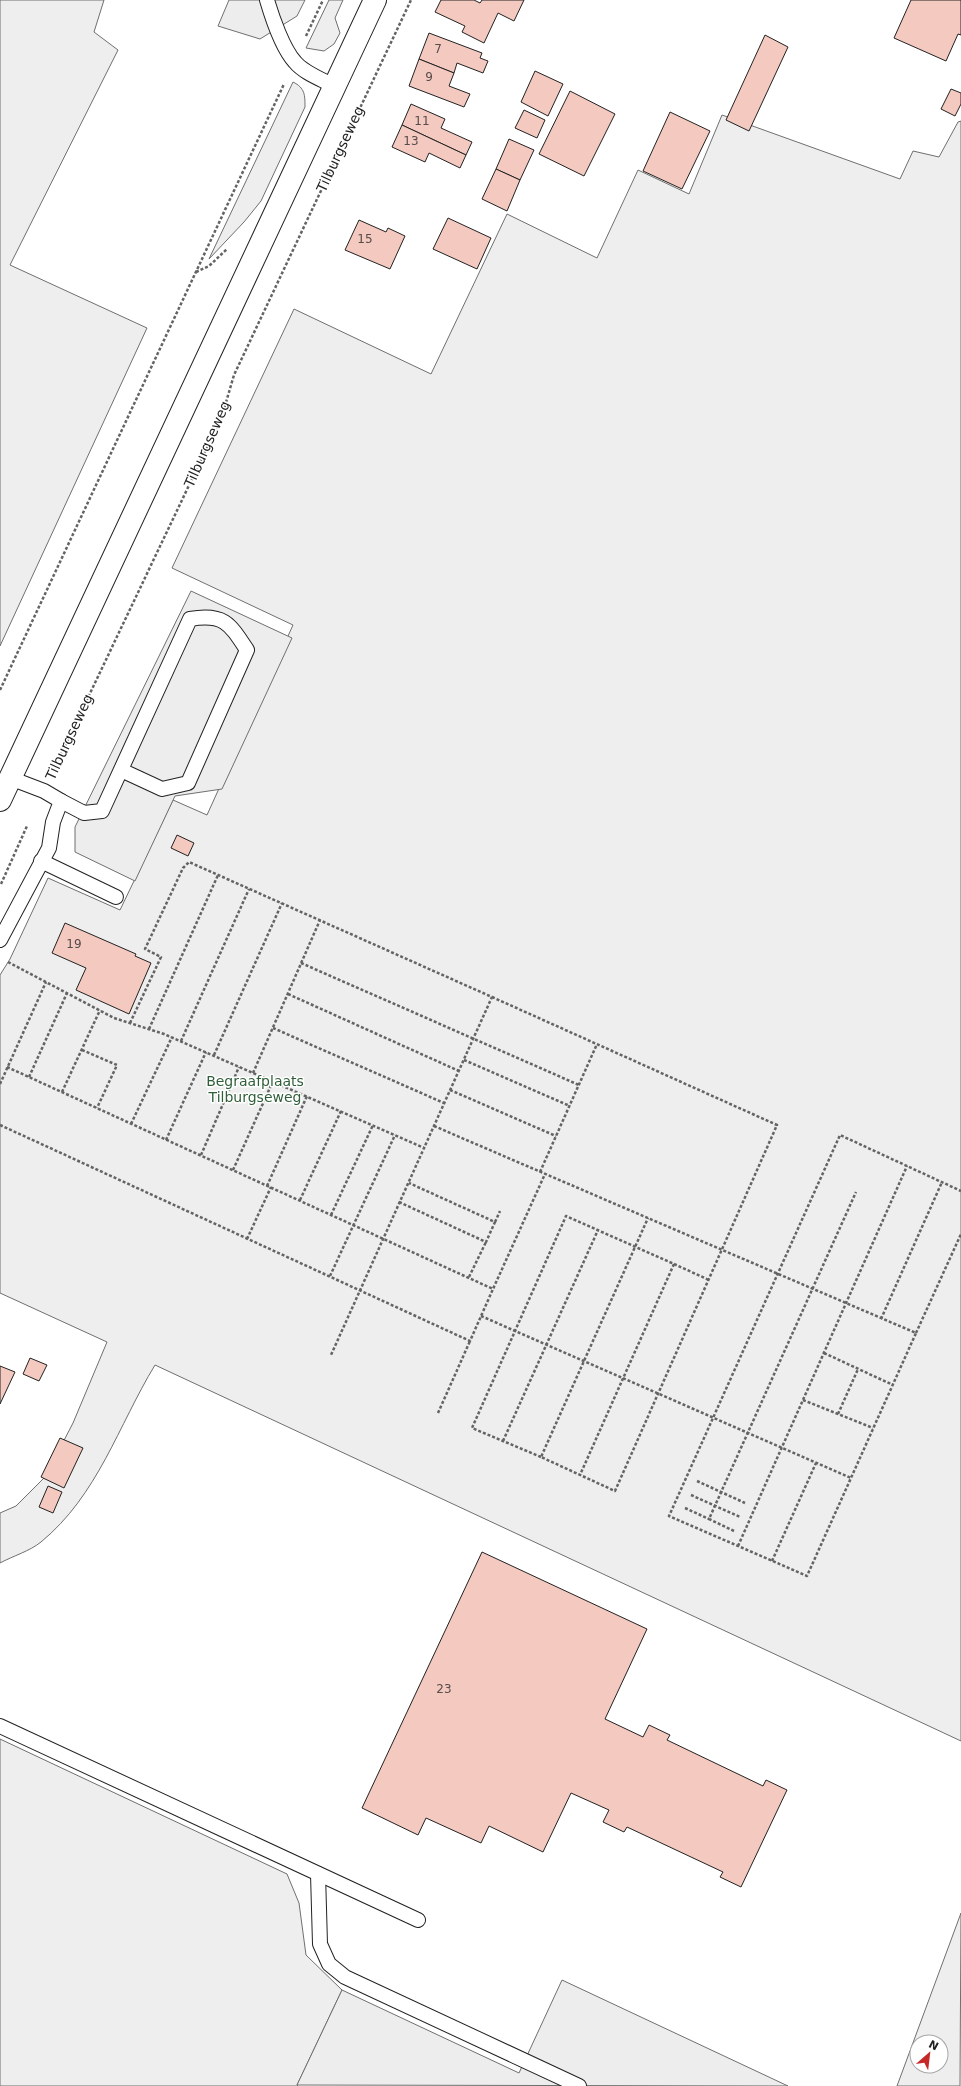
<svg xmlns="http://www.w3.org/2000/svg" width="961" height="2086" font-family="'DejaVu Sans',sans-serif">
	<rect width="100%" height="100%" fill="#fff"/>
	<!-- green -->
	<g fill="#eee" stroke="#6f6f6f" fill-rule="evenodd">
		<polygon points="0,0 104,0 94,32 118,50 10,265 147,328 0,646"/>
		<polygon points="329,0 343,0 335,18 340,33 334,44 324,51 306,48"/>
		<path d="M 293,82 C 305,88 305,95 305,107 L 261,201 L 244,222 L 209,259 Z"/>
		<path d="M 722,115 L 900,179 L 913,151 L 939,157 L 958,122 L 961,121 L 961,1741 L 155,1365 C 118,1426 98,1495 41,1542 C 30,1551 13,1556 0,1563 L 0,1513 L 16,1506 L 45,1477 L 73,1423 L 107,1342 L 0,1293 L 0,975 L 10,959 L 48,878 L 120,910 L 173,800 L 207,815 L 293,625 L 172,568 L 294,309 L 431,374 L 507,214 L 597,258 L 638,170 L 689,194 Z"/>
		<polygon points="0,1739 287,1874 299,1903 306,1955 342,1990 297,2085 298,2086 0,2086"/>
		<path d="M 961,1913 L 960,2086 L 897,2086 ZM 917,2042 L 941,2042 L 941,2066 L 917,2066 Z"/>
	</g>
	<!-- parking -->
	<g fill="#ededed" stroke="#6f6f6f">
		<polygon points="229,0 305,0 297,16 260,39 218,26"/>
		<polygon points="191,591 292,638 222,789 175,796 135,881 75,852 75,827"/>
		<polygon points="562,1980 788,2086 297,2085 342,1990 519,2073"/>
	</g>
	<!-- building -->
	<g fill="#f3c9c0" stroke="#222">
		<polygon points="441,0 474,0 480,3 482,0 524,0 514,21 498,13 484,43 462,32 465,26 435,12"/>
		<polygon points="911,0 961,0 961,35 958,34 946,61 894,38"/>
		<polygon points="429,33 482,53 480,58 488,61 483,73 457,63 454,73 419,59"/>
		<polygon points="765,35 788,47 749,131 726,120"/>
		<polygon points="419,59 454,73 449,86 470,94 464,107 409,86"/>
		<polygon points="535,71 563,84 548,116 521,102"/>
		<polygon points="951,89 961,93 961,104 955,116 941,109"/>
		<polygon points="570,91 615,114 584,176 539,154"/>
		<polygon points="411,104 445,119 441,128 472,142 466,155 402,125"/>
		<polygon points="524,110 545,120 537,138 515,128"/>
		<polygon points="670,112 710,131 682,189 643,171"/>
		<polygon points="402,125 466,155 460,168 429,153 425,162 392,147"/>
		<polygon points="509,139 534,150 520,180 496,169"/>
		<polygon points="496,169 520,180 507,211 482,199"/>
		<polygon points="448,218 491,238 477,269 433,249"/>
		<polygon points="359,220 386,232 388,228 405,236 390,269 345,250"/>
		<polygon points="177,835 194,843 188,856 171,848"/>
		<polygon points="65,923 136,954 135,956 151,963 129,1014 76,990 86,968 52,953"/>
		<polygon points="30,1358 47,1365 39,1381 23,1374"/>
		<polygon points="0,1366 15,1372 0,1404"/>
		<polygon points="60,1438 83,1448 64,1488 41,1477"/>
		<polygon points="48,1486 62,1492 53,1513 39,1507"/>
		<polygon points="482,1552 647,1629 605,1719 643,1737 649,1725 670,1735 667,1740 763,1786 766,1780 787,1790 741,1887 720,1877 723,1872 627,1827 624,1832 603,1822 609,1810 571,1793 543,1852 489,1826 481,1843 426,1818 418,1835 362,1808"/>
	</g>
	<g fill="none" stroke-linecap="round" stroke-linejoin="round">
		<defs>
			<g id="lane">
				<path d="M 267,0 C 272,17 283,49 295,62 C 304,73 321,79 334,86"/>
				<path d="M 61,801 L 84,813 L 102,811 L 190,619 C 224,613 230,624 247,650 L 188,783 L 162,789 L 121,770"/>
				<polyline points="41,861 116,897"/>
				<polyline points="0,940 49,848 53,822 61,801 44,791 10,778"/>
				<polyline points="0,1726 418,1920"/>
				<polyline points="318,1874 320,1944 329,1964 345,1977 579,2086"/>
			</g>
			<polyline id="secondary" points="0,800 375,0"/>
		</defs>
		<!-- lane casing -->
		<use href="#lane" stroke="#222" stroke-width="16"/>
		<!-- secondary casing -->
		<use href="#secondary" stroke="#222" stroke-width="24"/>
		<!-- path -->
		<g stroke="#646464" stroke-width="2.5" stroke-dasharray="3 2" stroke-linecap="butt">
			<polyline points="306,36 323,0"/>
			<polyline points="196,272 209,266 227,249"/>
			<polyline points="0,690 284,84"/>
			<polyline points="54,769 222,416 234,375 411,0"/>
			<polyline points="1,884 27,826"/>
			<polyline points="8,962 114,1018 164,1034 424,1148 331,1355"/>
			<polyline points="301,963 579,1085"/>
			<polyline points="288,994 459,1071"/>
			<polyline points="492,997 777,1125 615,1491 541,1457 648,1218"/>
			<polyline points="130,1023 161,957 145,949 183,868 189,862 492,997 424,1148"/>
			<polyline points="273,1028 444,1103"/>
			<polyline points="149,1029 218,875"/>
			<polyline points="181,1041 249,889"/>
			<polyline points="82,1050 117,1065 97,1108"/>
			<polyline points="214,1055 282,903"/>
			<polyline points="464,1060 570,1106"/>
			<polyline points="7,1067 493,1289 545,1174"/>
			<polyline points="253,1073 320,920"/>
			<polyline points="29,1077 67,993"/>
			<polyline points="0,1084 46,982"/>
			<polyline points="450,1090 556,1136"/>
			<polyline points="62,1092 100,1010"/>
			<polyline points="131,1124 172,1037"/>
			<polyline points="0,1125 470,1341 493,1289"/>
			<path d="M 434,1126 C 594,1195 755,1264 916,1333 L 807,1576 L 669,1516 L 840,1135 L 961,1191"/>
			<polyline points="166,1140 206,1052"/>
			<polyline points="201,1155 239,1067"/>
			<polyline points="233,1170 273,1081"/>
			<polyline points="540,1172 597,1044"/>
			<polyline points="267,1186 307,1096"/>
			<polyline points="300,1200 341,1111"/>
			<polyline points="399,1202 486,1242 495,1222 409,1183"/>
			<polyline points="331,1215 373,1125"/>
			<polyline points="495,1222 500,1211"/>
			<polyline points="247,1239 271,1187"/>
			<polyline points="674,1264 709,1280"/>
			<polyline points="330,1276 395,1135"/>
			<polyline points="469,1277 486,1242"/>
			<polyline points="481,1316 851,1478"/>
			<polyline points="881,1319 942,1182"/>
			<polyline points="916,1333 961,1234"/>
			<polyline points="824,1353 893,1385"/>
			<polyline points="803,1400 873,1428"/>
			<polyline points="438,1413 470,1341"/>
			<polyline points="838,1414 858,1369"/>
			<polyline points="503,1441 598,1230"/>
			<polyline points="541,1457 472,1428 566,1216 674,1264 580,1475"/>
			<polyline points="697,1481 745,1503"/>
			<polyline points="691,1495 740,1517"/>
			<polyline points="685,1508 709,1519"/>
			<polyline points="734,1531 709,1519 856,1192"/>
			<polyline points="738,1546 907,1166"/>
			<polyline points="772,1561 816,1463"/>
		</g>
		<!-- lane -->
		<use href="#lane" stroke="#fff" stroke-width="14"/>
		<!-- secondary -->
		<use href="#secondary" stroke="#fff" stroke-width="22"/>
	</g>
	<g text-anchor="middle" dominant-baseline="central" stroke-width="3" stroke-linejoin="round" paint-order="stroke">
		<!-- number labels -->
		<g font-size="12" fill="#564c4a">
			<text x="438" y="49">7</text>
			<text x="429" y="77">9</text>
			<text x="422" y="121">11</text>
			<text x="411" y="141">13</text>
			<text x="365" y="239">15</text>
			<text x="74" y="944">19</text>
			<text x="444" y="1689">23</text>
		</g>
		<!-- street labels -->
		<g font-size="14" fill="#222" stroke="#fff">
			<text transform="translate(340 149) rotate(-65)">Tilburgseweg</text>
			<text transform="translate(207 444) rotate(-66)">Tilburgseweg</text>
			<text transform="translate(69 737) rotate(-65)">Tilburgseweg</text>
		</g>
		<!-- park labels -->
		<g font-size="14" fill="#2f5e38" stroke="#fff">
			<text x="255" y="1081">Begraafplaats<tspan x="255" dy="16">Tilburgseweg</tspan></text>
		</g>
	</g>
	<!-- north arrow -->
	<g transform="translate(929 2054) rotate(28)"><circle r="19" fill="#ffffff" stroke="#a7a7a7"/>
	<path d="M0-3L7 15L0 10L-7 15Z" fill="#c62828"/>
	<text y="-6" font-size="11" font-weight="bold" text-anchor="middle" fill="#222222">N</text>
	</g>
</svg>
